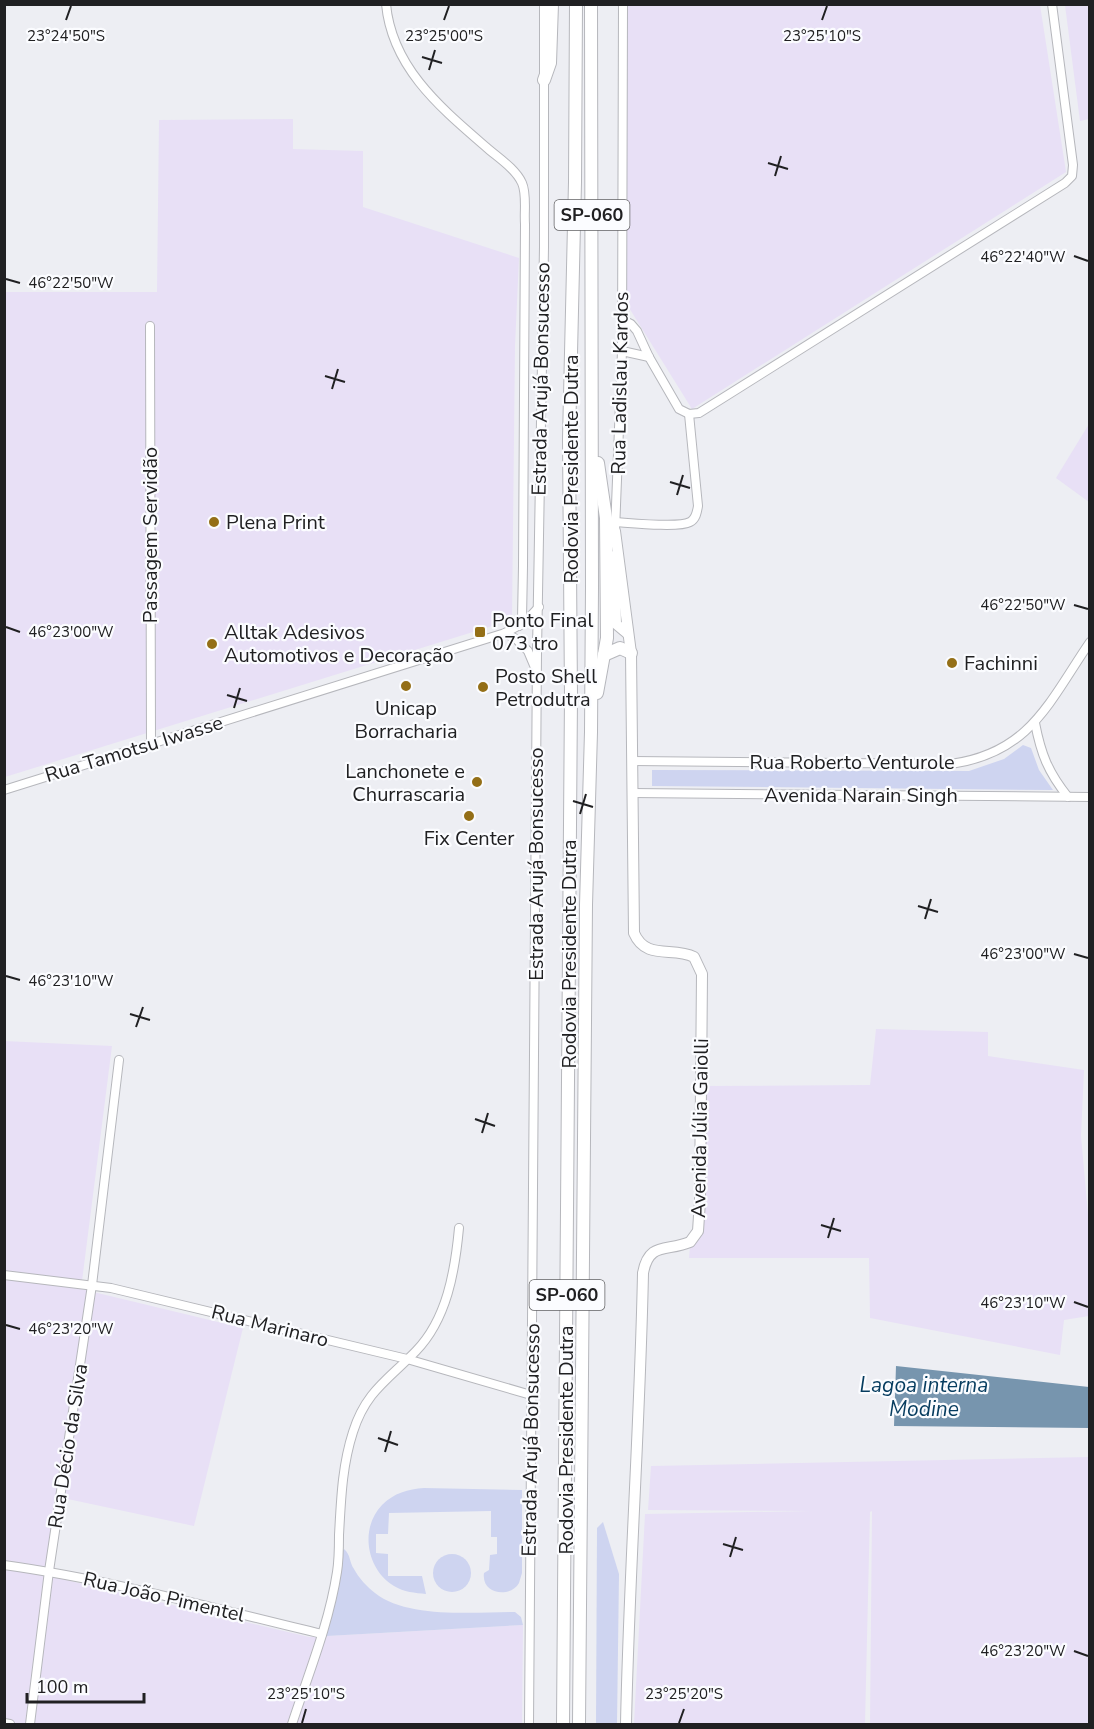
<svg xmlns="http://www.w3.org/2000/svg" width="1094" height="1729" font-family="'Nunito Sans',sans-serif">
	<rect width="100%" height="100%" fill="#edeef3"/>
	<!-- industrial -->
	<g fill="#e8e0f6">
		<polygon points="627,5 1040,5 1066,172 692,409 626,303"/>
		<polygon points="1065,5 1089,5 1089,119 1080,121"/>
		<polygon points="293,119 293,149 363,151 363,207 519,258 515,346 512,620 5,777 5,292 157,292 159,120"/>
		<polygon points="1089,424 1089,502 1056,478"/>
		<polygon points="876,1029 988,1032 988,1056 1084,1070 1081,1136 1090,1237 1089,1316 1064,1320 1060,1355 870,1318 869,1258 689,1258 690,1246 698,1234 703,1086 870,1085"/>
		<polygon points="4,1041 112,1046 81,1289 243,1328 194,1526 63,1498 53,1577 309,1637 523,1625 522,1724 5,1724"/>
		<polygon points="1089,1457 1089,1724 870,1724 872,1511 870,1512 865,1724 634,1724 645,1514 811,1511 648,1510 651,1466"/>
	</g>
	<!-- green -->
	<g fill="#ced4f0">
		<polygon points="1023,745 1031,748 1039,770 1053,790 652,786 652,770 969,771 1004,759"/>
		<path d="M 424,1488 L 522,1490 L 522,1573 C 521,1576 520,1580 519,1583 C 511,1598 481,1595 484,1573 L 489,1570 L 490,1555 L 497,1554 L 497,1537 L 491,1537 L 491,1511 L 389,1513 L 388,1534 L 376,1534 L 376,1553 L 388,1554 L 388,1576 L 422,1576 L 426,1594 C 415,1593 404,1592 394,1586 C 367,1570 359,1529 382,1505 C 394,1493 408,1489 424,1488 Z"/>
		<polygon points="603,1522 619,1574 617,1724 596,1724 597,1528"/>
		<path d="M 344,1549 C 351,1555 349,1562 354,1569 C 358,1577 368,1588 375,1593 C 407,1619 476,1612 515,1612 L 521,1617 L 523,1625 L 327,1636 L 326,1630 L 341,1573 L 341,1553 Z"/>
		<circle cx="452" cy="1573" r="19"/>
	</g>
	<!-- water -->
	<polygon fill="#7795ae" points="896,1366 1089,1387 1089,1428 894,1426"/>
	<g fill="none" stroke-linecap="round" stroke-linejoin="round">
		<defs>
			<g id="minor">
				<path d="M 386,4 C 392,68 441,108 486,147 C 497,157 515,168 522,183 C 527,194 524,211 525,224 L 523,566 L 522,619 L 519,626"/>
				<polyline points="623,320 631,324 637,331 649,357 679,409 689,414 699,413 1065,183 1072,176 1073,165 1052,4"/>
				<polyline points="150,326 151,744"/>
				<polyline points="622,351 649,357"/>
				<path d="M 616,522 C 631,523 679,528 690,522 C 696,519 697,512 698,506 L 689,414"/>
				<polyline points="615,531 622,351 623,4"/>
				<polyline points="505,633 516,639 528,651 536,670"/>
				<path d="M 1035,723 C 1041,754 1048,772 1068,797"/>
				<path d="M 632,761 L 951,764 C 1030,753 1049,702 1090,642"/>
				<polyline points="4,790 505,633 525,622 539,607"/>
				<polyline points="632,793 1090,797"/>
				<polyline points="4,1275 111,1288 407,1359 531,1395"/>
				<path d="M 4,1565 C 112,1580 217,1609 322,1634"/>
				<polyline points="4,1723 10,1724"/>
				<polyline points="30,1724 49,1571 92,1285 119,1060"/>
				<path d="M 292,1724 C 308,1675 329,1624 337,1572 C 339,1560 339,1547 339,1535 C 341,1500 342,1466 353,1432 C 366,1391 388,1380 416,1351 C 447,1319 455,1271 459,1228"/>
				<polyline points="529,1724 537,652 544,247 544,4"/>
			</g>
			<g id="major">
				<path d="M 615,531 L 631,653 L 634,933 C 646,961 673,946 694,957 L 702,974 L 700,1201 L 698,1231 L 690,1242 C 667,1252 649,1241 643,1273 C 640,1424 629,1574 626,1724"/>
				<polyline points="614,556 616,624 628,634"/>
			</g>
			<g id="highway">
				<polyline points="544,80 550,63 552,4"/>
				<polyline points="604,655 620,648 631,653"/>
				<polyline points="597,693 607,638 606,518 598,463"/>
				<polyline points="563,1724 571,696 569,439 575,182 576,4"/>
				<polyline points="579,1724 586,905 591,732 592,587 591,4"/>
			</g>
		</defs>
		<!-- minor casing -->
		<use href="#minor" stroke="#b6b7bc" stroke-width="10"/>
		<!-- major casing -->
		<use href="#major" stroke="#b6b7bc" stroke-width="12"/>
		<!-- highway casing -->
		<use href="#highway" stroke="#b6b7bc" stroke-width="14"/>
		<!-- minor -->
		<use href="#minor" stroke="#fff" stroke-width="8"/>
		<!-- major -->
		<use href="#major" stroke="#fff" stroke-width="10"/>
		<!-- highway -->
		<use href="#highway" stroke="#fff" stroke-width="12"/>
	</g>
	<!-- ticks -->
	<path fill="none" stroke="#202022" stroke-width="2" d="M 66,20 L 71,6M 444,20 L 449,6M 822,20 L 827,6M 422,57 L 442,63M 429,70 L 435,50M 768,163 L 788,169M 775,176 L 781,156M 1074,256 L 1088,261M 6,279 L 20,283M 325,376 L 345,382M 332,389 L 338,369M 670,482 L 690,488M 677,495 L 683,475M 1074,605 L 1088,609M 6,627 L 20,632M 227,695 L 247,701M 234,708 L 240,688M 573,801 L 593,807M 580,814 L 586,794M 918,906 L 938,912M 925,919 L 931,899M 1074,954 L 1088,958M 6,976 L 20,980M 130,1014 L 150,1020M 136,1027 L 143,1007M 475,1119 L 495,1126M 482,1133 L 488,1113M 821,1225 L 841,1231M 828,1238 L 834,1218M 1074,1302 L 1088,1307M 6,1325 L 20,1329M 378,1438 L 398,1445M 385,1452 L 391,1431M 723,1544 L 743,1550M 730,1557 L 736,1537M 1074,1651 L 1088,1656M 302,1723 L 306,1709M 679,1723 L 684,1709"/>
	<!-- markers -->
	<g fill="#946f17" stroke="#fbfcff" stroke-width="2">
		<circle cx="214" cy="522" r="6"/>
		<rect x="474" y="626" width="12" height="12" rx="3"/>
		<circle cx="212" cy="644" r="6"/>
		<circle cx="952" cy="663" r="6"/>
		<circle cx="406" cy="686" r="6"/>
		<circle cx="483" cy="687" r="6"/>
		<circle cx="477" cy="782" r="6"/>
		<circle cx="469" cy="816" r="6"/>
	</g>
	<g text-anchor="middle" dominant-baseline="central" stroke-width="4.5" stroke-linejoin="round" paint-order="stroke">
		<!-- shield labels -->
		<g fill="#fbfcff" stroke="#626264" stroke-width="1.5">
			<rect x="554.5" y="200" width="75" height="30" rx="4.5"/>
			<rect x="529.5" y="1280" width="75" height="30" rx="4.5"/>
		</g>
		<g font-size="18" font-weight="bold" fill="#202022">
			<text x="592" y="215">SP-060</text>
			<text x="567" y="1295">SP-060</text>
		</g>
		<!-- street labels -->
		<g font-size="20" fill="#202022" stroke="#fbfcff">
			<text transform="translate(541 379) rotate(-89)">Estrada Arujá Bonsucesso</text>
			<text transform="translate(620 383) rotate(-89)">Rua Ladislau Kardos</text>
			<text transform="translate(571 469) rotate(-90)">Rodovia Presidente Dutra</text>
			<text transform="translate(150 535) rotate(-90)">Passagem Servidão</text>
			<text transform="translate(134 749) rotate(-17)">Rua Tamotsu Iwasse</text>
			<text x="852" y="762">Rua Roberto Venturole</text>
			<text x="861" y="795">Avenida Narain Singh</text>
			<text transform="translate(536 864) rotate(-90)">Estrada Arujá Bonsucesso</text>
			<text transform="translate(569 954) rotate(-90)">Rodovia Presidente Dutra</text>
			<text transform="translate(700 1128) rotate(-89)">Avenida Júlia Gaiolli</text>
			<text transform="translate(270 1326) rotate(14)">Rua Marinaro</text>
			<text transform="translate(531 1440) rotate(-89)">Estrada Arujá Bonsucesso</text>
			<text transform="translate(566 1440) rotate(-90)">Rodovia Presidente Dutra</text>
			<text transform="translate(68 1446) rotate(-81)">Rua Décio da Silva</text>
			<text transform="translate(164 1597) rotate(13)">Rua João Pimentel</text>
		</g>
		<!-- poi labels -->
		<g font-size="20" fill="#202022" stroke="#fbfcff" text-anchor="start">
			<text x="226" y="522">Plena Print</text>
			<text x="492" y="620">Ponto Final<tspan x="492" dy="23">073 tro</tspan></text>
			<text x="224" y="632">Alltak Adesivos<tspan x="224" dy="23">Automotivos e Decoração</tspan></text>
			<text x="964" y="663">Fachinni</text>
			<text x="495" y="676">Posto Shell<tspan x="495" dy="23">Petrodutra</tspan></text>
			<text x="406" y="708" text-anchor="middle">Unicap<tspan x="406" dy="23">Borracharia</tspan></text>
			<text x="465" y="771" text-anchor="end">Lanchonete e<tspan x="465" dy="23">Churrascaria</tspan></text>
			<text x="469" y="838" text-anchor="middle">Fix Center</text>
		</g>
		<!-- water labels -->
		<g font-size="21" font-style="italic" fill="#063c5f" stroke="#fbfcff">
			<text x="924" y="1385">Lagoa interna<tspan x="924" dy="24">Modine</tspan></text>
		</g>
	</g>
	<g font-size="15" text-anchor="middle" fill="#202022" stroke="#fbfcff" stroke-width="4.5" stroke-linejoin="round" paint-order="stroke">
		<text x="66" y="41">23°24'50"S</text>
		<text x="444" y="41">23°25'00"S</text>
		<text x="822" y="41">23°25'10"S</text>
		<text x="1023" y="262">46°22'40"W</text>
		<text x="71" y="288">46°22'50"W</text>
		<text x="1023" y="610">46°22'50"W</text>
		<text x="71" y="637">46°23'00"W</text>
		<text x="1023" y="959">46°23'00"W</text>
		<text x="71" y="986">46°23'10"W</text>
		<text x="1023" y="1308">46°23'10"W</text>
		<text x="71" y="1334">46°23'20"W</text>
		<text x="1023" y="1656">46°23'20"W</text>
		<text x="306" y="1699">23°25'10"S</text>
		<text x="684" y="1699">23°25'20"S</text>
	</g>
	<!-- border -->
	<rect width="1094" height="1729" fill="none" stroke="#202022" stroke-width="12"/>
	<!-- scale -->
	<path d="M27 1693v9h117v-9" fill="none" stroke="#202022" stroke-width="3"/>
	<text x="36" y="1693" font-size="18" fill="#202022" stroke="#fbfcff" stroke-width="4.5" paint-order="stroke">100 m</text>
</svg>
